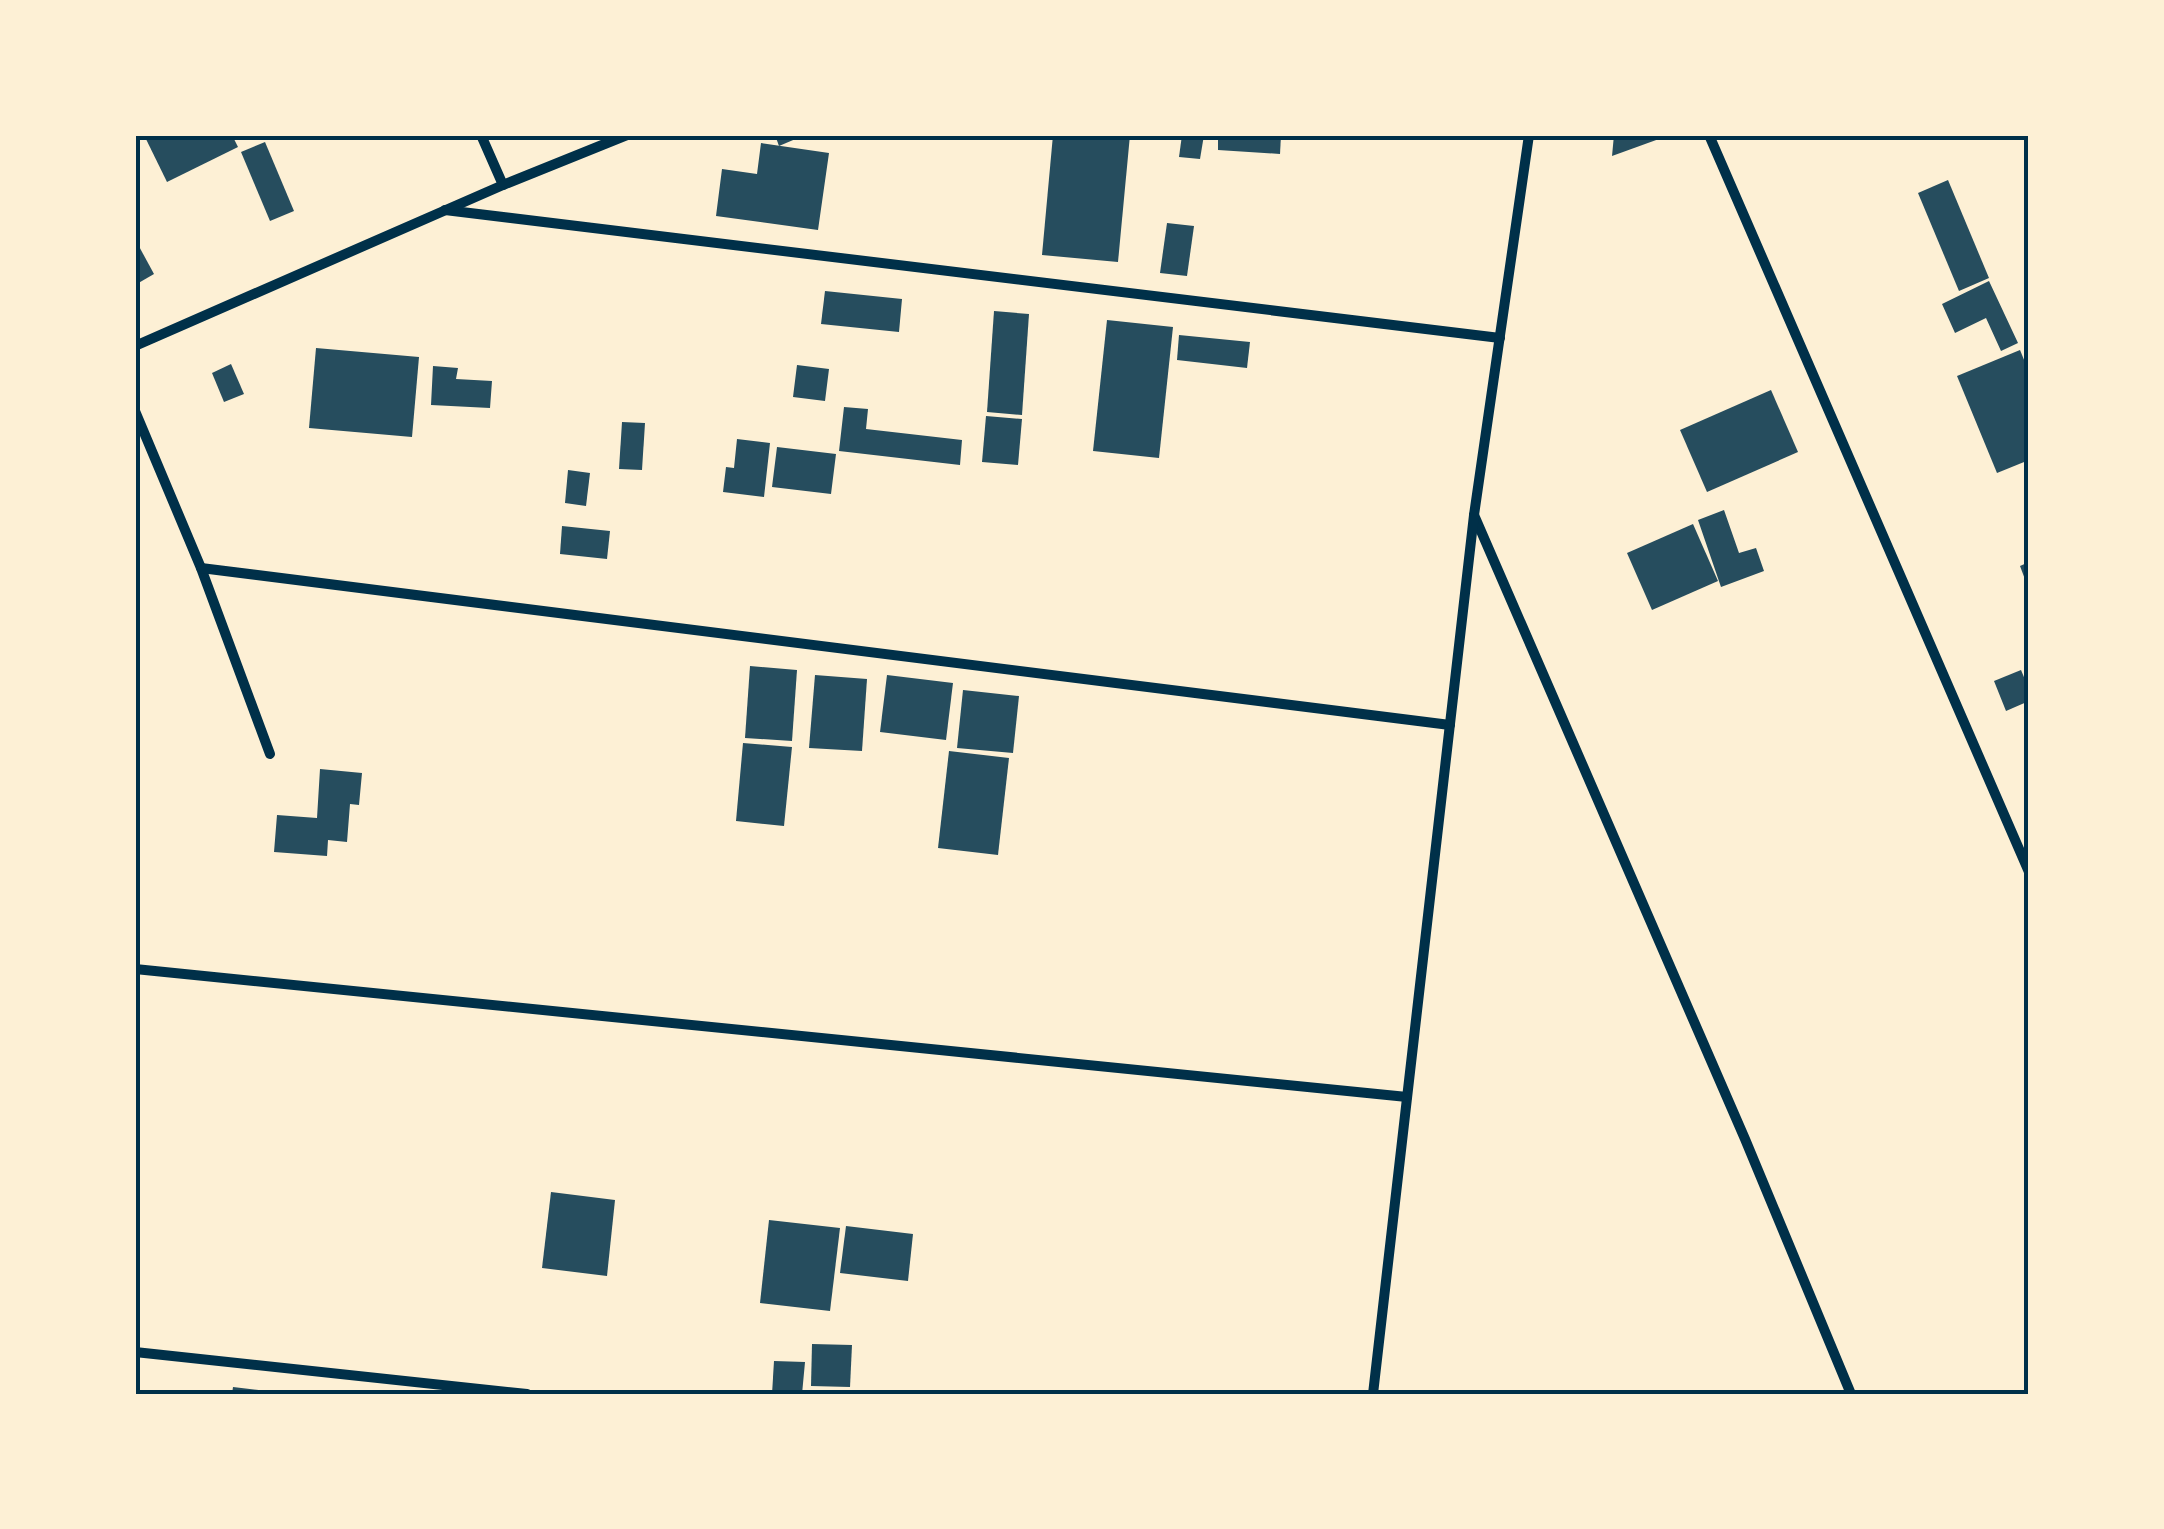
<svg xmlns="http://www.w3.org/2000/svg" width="2164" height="1529" font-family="'Space Grotesk',sans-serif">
	<rect width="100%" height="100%" fill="#fdf0d5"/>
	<!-- building -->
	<g fill="#264d5e">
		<polygon points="144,135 232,135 238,147 167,182"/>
		<polygon points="775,135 805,135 779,146"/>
		<polygon points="1053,135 1130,135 1118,262 1042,255"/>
		<polygon points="1182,135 1204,135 1200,159 1179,157"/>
		<polygon points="1218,135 1281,135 1280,154 1218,150"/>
		<polygon points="1614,135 1670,135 1612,156"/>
		<polygon points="265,142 294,211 270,221 241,152"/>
		<polygon points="761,143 829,153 818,230 716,216 722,169 757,174"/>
		<polygon points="1948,180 1989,278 1959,291 1918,193"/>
		<polygon points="1167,223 1194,226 1187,276 1160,273"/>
		<polygon points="135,239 154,274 135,285"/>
		<polygon points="1989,281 2018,343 2001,351 1986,318 1955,333 1942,304"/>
		<polygon points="825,291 902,299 899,332 821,324"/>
		<polygon points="994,311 1029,314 1022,415 987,412"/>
		<polygon points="1107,320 1173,327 1159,458 1093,451"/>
		<polygon points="1179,335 1250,342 1247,368 1177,360"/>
		<polygon points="316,348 419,357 412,437 309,428"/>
		<polygon points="2020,350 2029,372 2029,460 1997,473 1957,376"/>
		<polygon points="231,364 244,394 224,402 212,373"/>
		<polygon points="797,365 829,369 825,401 793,397"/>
		<polygon points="433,366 458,368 456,379 492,381 490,408 431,405"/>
		<polygon points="1771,390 1798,452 1707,492 1680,430"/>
		<polygon points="844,407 868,409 866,429 962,440 960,465 839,451"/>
		<polygon points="986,416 1022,419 1018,465 982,462"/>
		<polygon points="622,422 645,423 642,470 619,469"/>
		<polygon points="737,439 770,443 764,497 723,492 726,467 734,468"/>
		<polygon points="777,447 836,454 831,494 772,487"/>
		<polygon points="568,470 590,473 586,506 565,503"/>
		<polygon points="1724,510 1739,553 1756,548 1764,571 1721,587 1698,520"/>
		<polygon points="1693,524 1718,581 1652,610 1627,553"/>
		<polygon points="562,526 610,531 607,559 560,554"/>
		<polygon points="2029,562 2029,590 2020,566"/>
		<polygon points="750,666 797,670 792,741 745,738"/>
		<polygon points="2021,670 2029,689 2029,701 2006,711 1994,681"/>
		<polygon points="815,675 867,679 862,751 809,748"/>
		<polygon points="887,675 953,683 946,740 880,732"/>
		<polygon points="963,690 1019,696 1013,753 957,748"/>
		<polygon points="743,743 792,747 784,826 736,821"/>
		<polygon points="949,751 1009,758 998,855 938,848"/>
		<polygon points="320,769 362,773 359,805 350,804 347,842 328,840 327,856 274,852 277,815 317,818"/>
		<polygon points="551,1192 615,1200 607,1276 542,1268"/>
		<polygon points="769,1220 840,1228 830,1311 760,1303"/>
		<polygon points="846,1226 913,1234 908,1281 840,1273"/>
		<polygon points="812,1344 852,1345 850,1387 811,1386"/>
		<polygon points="774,1361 805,1362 802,1394 772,1394"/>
		<polygon points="233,1387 268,1391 268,1394 232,1394"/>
	</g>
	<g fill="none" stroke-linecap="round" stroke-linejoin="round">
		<!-- minor -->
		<g stroke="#003049" stroke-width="10">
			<polyline points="481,135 503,185"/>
			<polyline points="1709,135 2029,872"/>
			<polyline points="445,210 1500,338"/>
			<polyline points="135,346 503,185 627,135"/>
			<polyline points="135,411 201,568 270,754"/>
			<polyline points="1474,515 1745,1139 1851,1394"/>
			<polyline points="201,568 1450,725"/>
			<polyline points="135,969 1407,1097"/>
			<polyline points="135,1352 527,1394"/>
			<polyline points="1373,1394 1474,515 1529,135"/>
		</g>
	</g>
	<!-- border -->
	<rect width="2164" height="1529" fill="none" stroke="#fdf0d5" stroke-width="275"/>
	<rect x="138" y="138" width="1888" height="1254" fill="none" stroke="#003049" stroke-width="4"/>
</svg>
